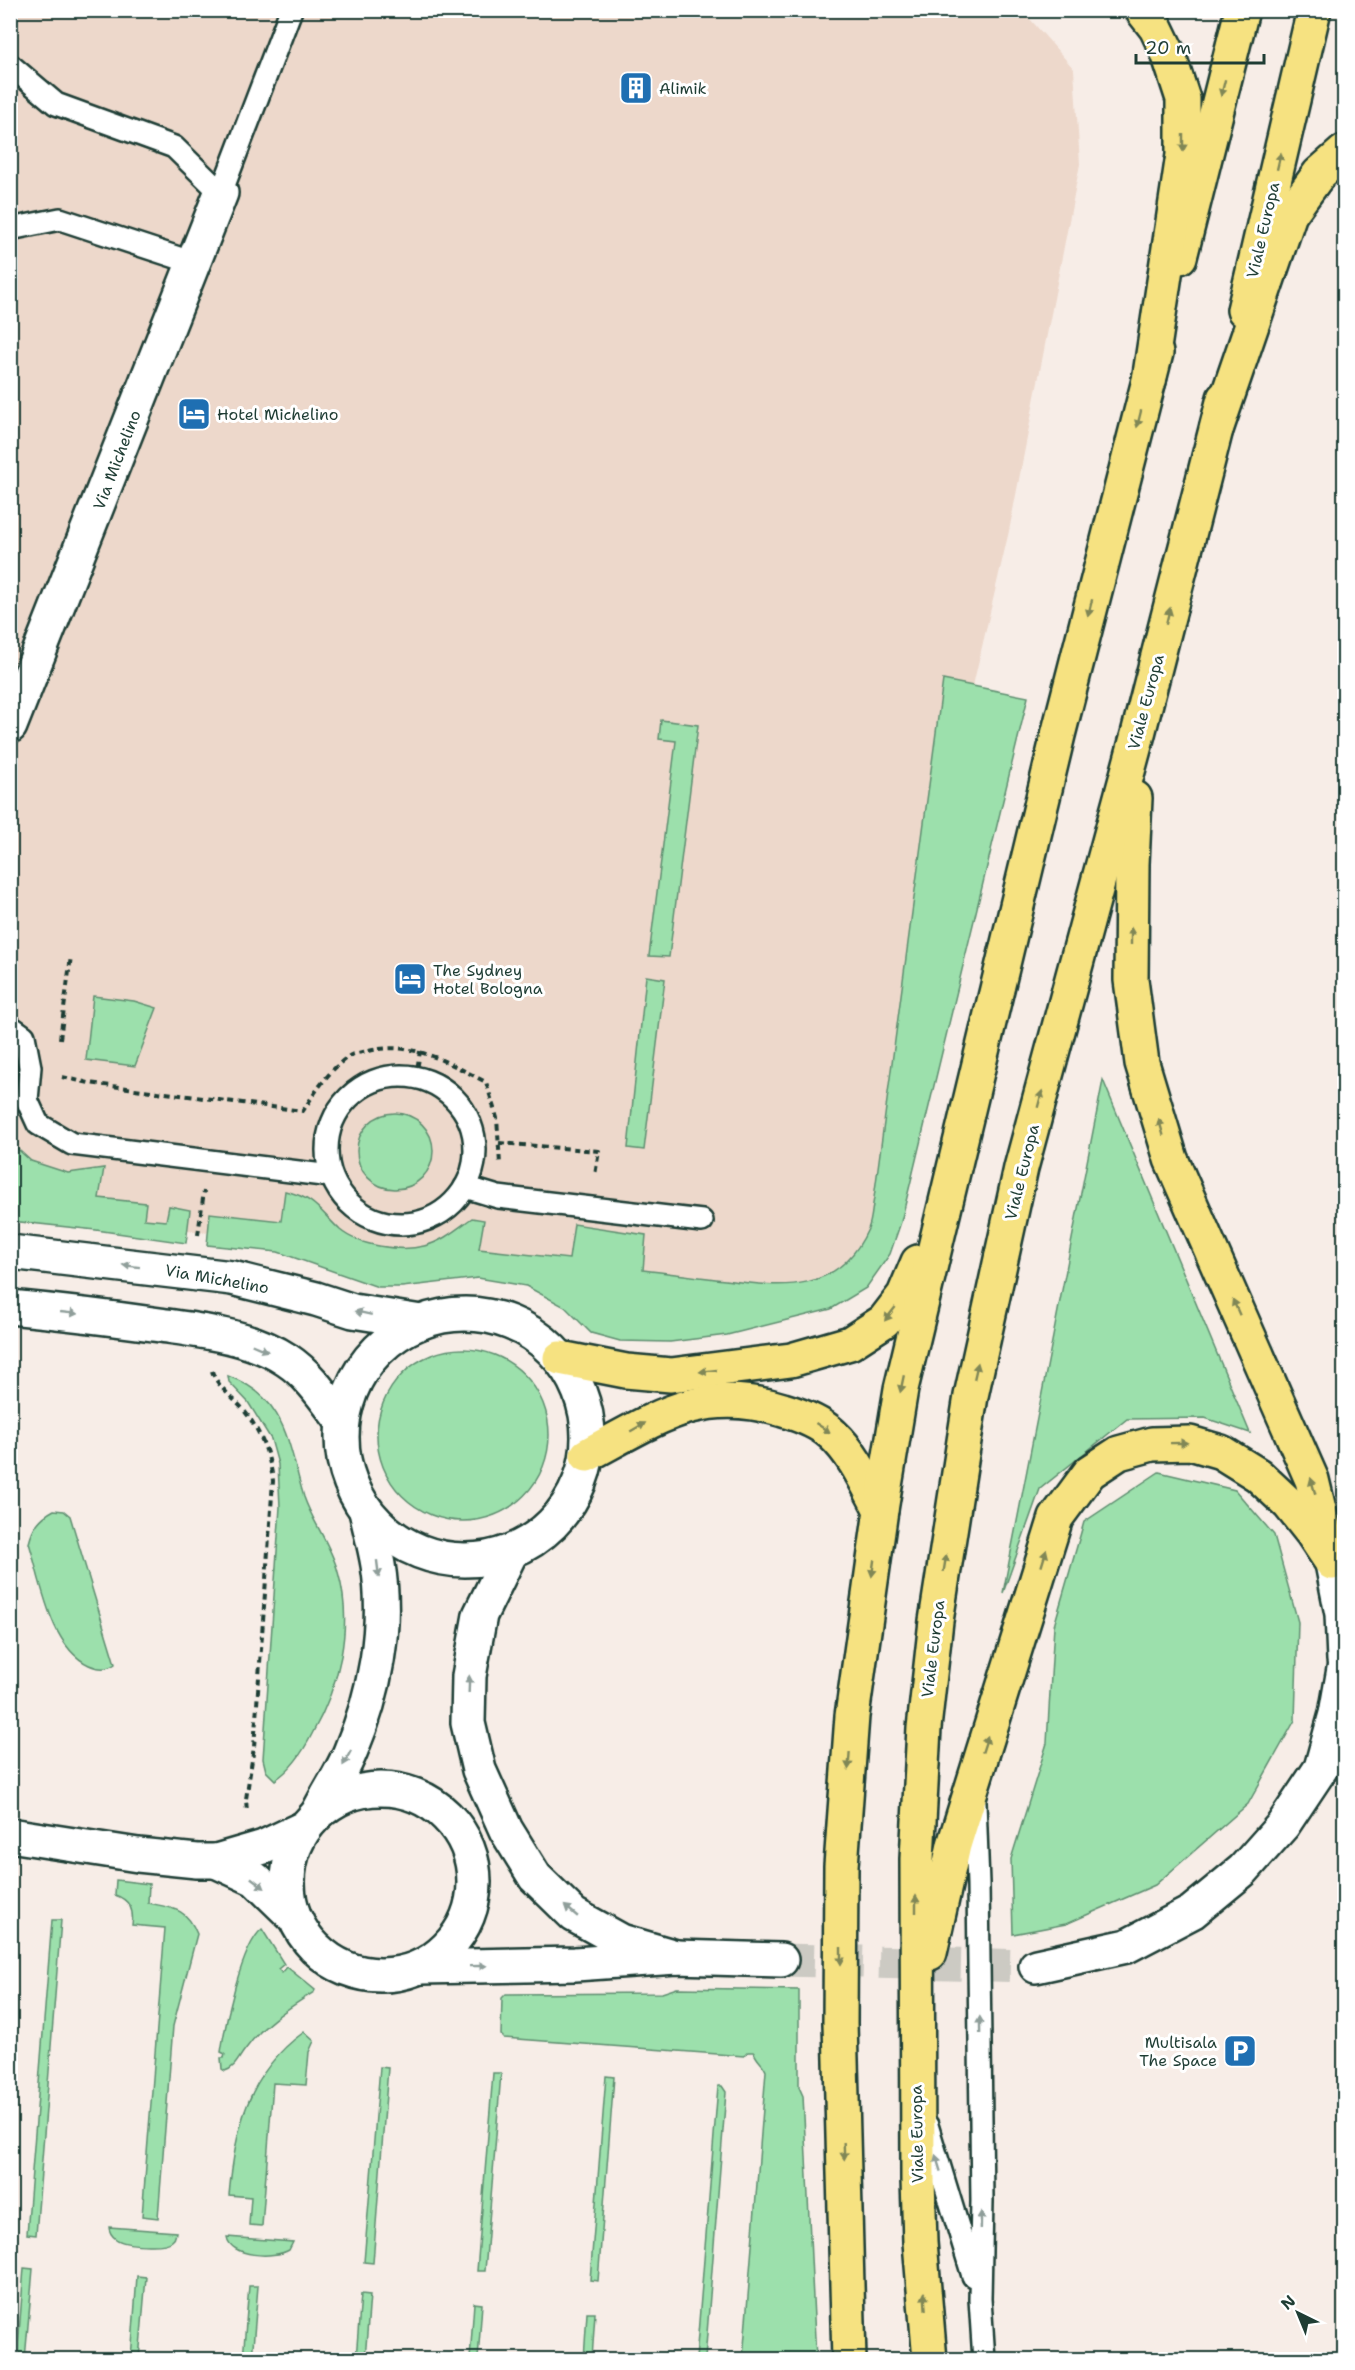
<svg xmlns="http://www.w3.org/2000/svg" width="1355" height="2370" font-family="'Shantell Sans',sans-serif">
	<rect width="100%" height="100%" fill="#f7ede7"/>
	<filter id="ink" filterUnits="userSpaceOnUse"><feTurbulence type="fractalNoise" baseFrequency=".0167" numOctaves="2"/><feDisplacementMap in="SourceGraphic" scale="12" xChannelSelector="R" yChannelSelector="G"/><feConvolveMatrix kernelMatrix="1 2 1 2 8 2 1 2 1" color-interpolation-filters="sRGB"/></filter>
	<g filter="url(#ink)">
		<!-- built -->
		<polygon fill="#edd8cb" points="1022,10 1074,69 1080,164 1009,531 930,870 883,1168 862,1252 773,1316 406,1253 11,1212 11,11"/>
		<!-- green -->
		<g fill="#9ce0ac" stroke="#5e8e70" stroke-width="1.5">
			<path d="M 943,680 L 1028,697 L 901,1222 L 890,1254 L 866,1288 L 831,1309 L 727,1335 L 670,1342 L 620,1341 L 591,1333 L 565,1307 L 526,1286 L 478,1278 L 402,1287 L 378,1287 L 278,1252 L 207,1245 L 210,1213 L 281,1221 L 285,1191 C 315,1198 319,1210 340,1230 C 359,1246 401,1252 424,1246 C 442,1242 458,1228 472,1218 L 484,1220 L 479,1249 L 569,1259 L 574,1224 L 646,1235 L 643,1270 C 670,1273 698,1277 725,1280 C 783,1288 839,1294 868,1229 C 872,1220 872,1208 874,1198 Z"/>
			<polygon points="661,720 698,725 669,957 649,956 676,741 659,739"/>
			<polygon points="646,976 665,979 644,1150 628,1148"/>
			<polygon points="93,996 134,1001 157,1008 135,1066 86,1060"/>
			<polygon points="1103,1080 1250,1433 1205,1418 1127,1419 1040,1489 1003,1593"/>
			<circle cx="395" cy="1151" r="38"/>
			<polygon points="11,1143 31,1161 68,1173 104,1168 99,1198 146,1203 144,1219 166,1221 169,1206 190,1210 186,1243 96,1230 11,1221"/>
			<circle cx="463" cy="1435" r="86"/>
			<path d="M 228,1376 C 287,1397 288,1445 304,1497 C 313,1523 331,1545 338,1572 C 354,1627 339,1686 312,1734 C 303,1752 292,1769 275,1780 L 266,1771 L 263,1759 L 280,1507 L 278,1464 L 271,1439 L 248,1402 L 229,1382 Z"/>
			<polygon points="1159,1472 1235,1490 1274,1535 1298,1622 1295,1720 1248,1804 1155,1885 1066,1924 1013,1934 1011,1859 1047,1743 1054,1626 1084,1522"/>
			<path d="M 54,1510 L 64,1511 L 70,1516 L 115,1664 C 107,1670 98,1669 89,1665 C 50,1647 41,1581 29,1543 C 33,1527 39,1518 54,1510 Z"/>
			<path d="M 116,1880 L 149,1884 L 148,1903 C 173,1908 187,1908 197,1934 L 173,2026 L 158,2218 L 142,2216 L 165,1928 L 132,1925 C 134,1910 130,1900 115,1895 Z"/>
			<polygon points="52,1920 61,1920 36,2235 27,2234"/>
			<path d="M 262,1929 L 284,1964 L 278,1969 L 282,1973 L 287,1967 L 315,1990 L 314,1992 C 287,2009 263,2024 244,2051 C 238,2059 235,2068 225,2071 L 222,2069 L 221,2058 L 224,2058 L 225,2054 L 221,2052 C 225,2025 241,1946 262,1929 Z"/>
			<path d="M 677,1988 L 799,1990 L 799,2087 L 803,2096 L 816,2359 L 743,2359 L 766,2071 C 763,2063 756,2060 754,2052 L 748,2052 L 744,2056 L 504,2038 L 501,2035 L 502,1998 L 506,1994 L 662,1993 Z"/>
			<path d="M 304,2032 L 314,2041 L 309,2052 L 306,2085 L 273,2083 L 262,2226 L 249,2225 L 251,2197 L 229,2195 C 235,2130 247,2073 304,2032 Z"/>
			<polygon points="380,2067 388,2068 373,2263 364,2262"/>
			<polygon points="493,2073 501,2073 485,2271 477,2271"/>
			<polygon points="606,2076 614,2077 598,2281 590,2280"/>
			<polygon points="718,2086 722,2086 726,2092 705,2359 696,2359"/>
			<path d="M 109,2227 L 176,2232 C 175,2236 176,2238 172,2241 C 164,2248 124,2245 116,2239 C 111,2235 109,2232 109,2227 Z"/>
			<path d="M 227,2237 L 293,2242 L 289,2250 C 274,2259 230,2257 227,2237 Z"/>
			<polygon points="24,2268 33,2269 25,2359 17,2359"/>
			<polygon points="137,2276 146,2277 139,2359 131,2359"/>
			<polygon points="249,2286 258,2286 252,2359 243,2359"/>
			<polygon points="361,2294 370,2295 365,2359 356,2359"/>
			<polygon points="474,2303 482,2304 478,2359 470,2359"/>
			<polygon points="587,2313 595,2313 592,2359 584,2359"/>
		</g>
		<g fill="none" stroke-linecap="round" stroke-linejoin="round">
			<!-- minor-tunnel -->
			<polyline stroke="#cccac3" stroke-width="33" stroke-dasharray="33 16" stroke-linecap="butt" points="781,1960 1036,1966"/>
			<defs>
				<g id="service">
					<polyline points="10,65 56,104 174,147 221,193 291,10"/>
					<polyline points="10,229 60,219 194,263"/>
					<polyline points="10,1026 24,1036 30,1067 27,1100 38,1124 72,1144 331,1176"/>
					<circle cx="401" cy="1150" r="74"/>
					<polyline points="465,1187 498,1197 702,1221"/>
					<polyline points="975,1802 978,1884 982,2201 980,2299 984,2360"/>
					<polyline points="927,2125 973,2276"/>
				</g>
				<g id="minor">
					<polyline points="10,726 221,193"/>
					<polyline points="511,1552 480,1615 469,1676 468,1723 479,1770 506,1830 535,1877 574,1915 621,1941 676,1957"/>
					<polyline points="1332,1563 1342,1614 1344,1660"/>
					<circle cx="381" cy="1882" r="93"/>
					<path d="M 319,1811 C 329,1791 343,1771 351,1750 C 375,1694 388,1626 378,1565 C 375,1547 370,1529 366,1511"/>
					<polyline points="10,1835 138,1855 197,1861 216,1861 264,1847 304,1828"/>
					<polyline points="216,1861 255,1879 293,1916"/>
					<polyline points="1036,1966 1127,1946 1192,1912 1243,1870 1283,1825 1321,1768 1336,1714 1344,1669"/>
					<polyline points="420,1967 575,1964 676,1957 781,1960"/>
				</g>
				<g id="tertiary">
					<polyline points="10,1252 232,1278 316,1299 353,1311 421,1322"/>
					<path d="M 10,1307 C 61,1312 110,1318 160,1325 C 202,1331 251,1336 287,1360 C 310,1375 326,1400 342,1421"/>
					<circle cx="465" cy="1437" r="123"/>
				</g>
				<g id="primary">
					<polyline points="1180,257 1242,10"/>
					<polyline points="1244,310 1314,10"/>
					<polyline points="1135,798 1132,864 1131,980 1142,1063 1171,1159 1312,1480 1328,1547"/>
					<polyline points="560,1358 626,1371 671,1375 791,1360 850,1343 884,1321 904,1295 918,1262"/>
					<path d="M 587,1455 C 655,1419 702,1384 783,1410 C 800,1415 819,1422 832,1434 C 854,1454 867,1484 881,1510"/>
					<polyline points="930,1953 954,1845 1056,1518 1090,1472 1119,1453 1152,1444 1190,1443 1221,1452 1258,1475 1289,1504 1312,1533 1332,1563"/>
					<polyline points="849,2360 840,2023 841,1866 852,1716 881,1510 901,1389 1058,735 1156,353"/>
					<polyline points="930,2360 920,2242 918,2180 917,1859 924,1728 936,1621 971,1396 1021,1168 1138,734 1224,398"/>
				</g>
				<g id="motorway">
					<polyline points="1142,10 1156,28 1168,53 1183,99 1183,155 1149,381"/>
					<polyline points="1217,427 1290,214 1319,174 1344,152"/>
				</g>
			</defs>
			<!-- service casing -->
			<use href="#service" stroke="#1f3d34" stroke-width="26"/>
			<!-- minor casing -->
			<use href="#minor" stroke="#1f3d34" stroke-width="38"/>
			<!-- tertiary casing -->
			<use href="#tertiary" stroke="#1f3d34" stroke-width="38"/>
			<!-- primary casing -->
			<use href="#primary" stroke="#1f3d34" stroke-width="38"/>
			<!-- motorway casing -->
			<use href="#motorway" stroke="#1f3d34" stroke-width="38"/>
			<!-- path -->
			<g stroke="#1f3d34" stroke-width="4" stroke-dasharray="6 4.5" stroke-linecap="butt">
				<polyline points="60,1039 71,956"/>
				<path d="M 62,1077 L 89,1083 L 303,1111 C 315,1092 331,1067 351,1055 C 356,1053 363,1052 369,1051 C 413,1040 448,1063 486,1082 L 497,1118 L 500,1164"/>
				<polyline points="416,1077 420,1051"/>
				<polyline points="499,1143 599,1151 595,1175"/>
				<polyline points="198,1235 204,1191"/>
				<path d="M 212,1371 C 216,1385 232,1397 242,1408 C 259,1428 270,1454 273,1481 L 254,1747 L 246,1799 L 247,1812"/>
			</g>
			<!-- service -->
			<use href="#service" stroke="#fff" stroke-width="21"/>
			<!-- minor -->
			<use href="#minor" stroke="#fff" stroke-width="33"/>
			<!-- tertiary -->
			<use href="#tertiary" stroke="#fff" stroke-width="33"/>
			<!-- primary -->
			<use href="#primary" stroke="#f6e281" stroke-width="33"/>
			<!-- motorway -->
			<use href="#motorway" stroke="#f6e281" stroke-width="33"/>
		</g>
		<!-- one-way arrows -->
		<defs><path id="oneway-solid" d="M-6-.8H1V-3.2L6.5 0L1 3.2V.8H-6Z" transform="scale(1.5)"/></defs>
		<g fill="#808757">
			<use href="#oneway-solid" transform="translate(1223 88) rotate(104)"/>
			<use href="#oneway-solid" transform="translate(1183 143) rotate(90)"/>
			<use href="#oneway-solid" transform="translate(1279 161) rotate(-77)"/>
			<use href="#oneway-solid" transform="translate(1139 419) rotate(104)"/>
			<use href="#oneway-solid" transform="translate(1090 608) rotate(104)"/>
			<use href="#oneway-solid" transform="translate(1168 616) rotate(-76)"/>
			<use href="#oneway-solid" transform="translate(1131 936) rotate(-90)"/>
			<use href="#oneway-solid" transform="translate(1040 1099) rotate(-75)"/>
			<use href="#oneway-solid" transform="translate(1161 1127) rotate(-106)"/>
			<use href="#oneway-solid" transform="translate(1236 1307) rotate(-114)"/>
			<use href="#oneway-solid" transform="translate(890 1314) rotate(128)"/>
			<use href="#oneway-solid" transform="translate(708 1371) rotate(174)"/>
			<use href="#oneway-solid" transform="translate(976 1371) rotate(-77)"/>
			<use href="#oneway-solid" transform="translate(902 1384) rotate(102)"/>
			<use href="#oneway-solid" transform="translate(638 1427) rotate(-30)"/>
			<use href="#oneway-solid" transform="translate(823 1428) rotate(33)"/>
			<use href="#oneway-solid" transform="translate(1179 1443) rotate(-1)"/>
			<use href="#oneway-solid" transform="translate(1313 1486) rotate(-106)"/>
			<use href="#oneway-solid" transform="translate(1044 1558) rotate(-73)"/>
			<use href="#oneway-solid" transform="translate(945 1563) rotate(-81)"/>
			<use href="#oneway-solid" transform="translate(873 1568) rotate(98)"/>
			<use href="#oneway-solid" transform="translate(985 1744) rotate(-72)"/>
			<use href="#oneway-solid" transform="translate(849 1761) rotate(94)"/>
			<use href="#oneway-solid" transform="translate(916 1904) rotate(-90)"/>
			<use href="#oneway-solid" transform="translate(841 1956) rotate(90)"/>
			<use href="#oneway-solid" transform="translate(844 2151) rotate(88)"/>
			<use href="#oneway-solid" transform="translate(925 2301) rotate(-94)"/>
		</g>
		<g fill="#8f9e9a">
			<use href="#oneway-solid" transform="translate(131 1266) rotate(-173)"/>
			<use href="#oneway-solid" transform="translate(69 1313) rotate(6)"/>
			<use href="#oneway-solid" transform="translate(363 1313) rotate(-168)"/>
			<use href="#oneway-solid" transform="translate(260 1348) rotate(23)"/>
			<use href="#oneway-solid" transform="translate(378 1569) rotate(83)"/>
			<use href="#oneway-solid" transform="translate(469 1684) rotate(-88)"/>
			<use href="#oneway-solid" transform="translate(347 1758) rotate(118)"/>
			<use href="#oneway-solid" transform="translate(258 1883) rotate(38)"/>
			<use href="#oneway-solid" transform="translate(571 1911) rotate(-140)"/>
			<use href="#oneway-solid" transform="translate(478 1966) rotate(-1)"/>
			<use href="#oneway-solid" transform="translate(980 2025) rotate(-91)"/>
			<use href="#oneway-solid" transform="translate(938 2163) rotate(-107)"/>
			<use href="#oneway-solid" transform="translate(981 2220) rotate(-89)"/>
		</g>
	</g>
	<!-- icons -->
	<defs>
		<symbol id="building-square" viewBox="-11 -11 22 22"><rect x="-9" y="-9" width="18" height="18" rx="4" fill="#1f6fb2" stroke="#fff"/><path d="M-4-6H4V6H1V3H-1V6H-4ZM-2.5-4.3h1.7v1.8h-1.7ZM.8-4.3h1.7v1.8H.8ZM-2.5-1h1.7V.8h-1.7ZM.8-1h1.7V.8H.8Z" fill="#fff"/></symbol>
		<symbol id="hotel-square" viewBox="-11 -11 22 22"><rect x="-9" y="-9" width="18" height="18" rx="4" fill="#1f6fb2" stroke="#fff"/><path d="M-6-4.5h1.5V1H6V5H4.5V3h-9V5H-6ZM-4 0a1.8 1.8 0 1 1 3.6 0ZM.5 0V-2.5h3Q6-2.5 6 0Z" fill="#fff"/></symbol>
		<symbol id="parking-square" viewBox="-11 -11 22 22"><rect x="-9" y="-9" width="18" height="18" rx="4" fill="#1f6fb2" stroke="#fff"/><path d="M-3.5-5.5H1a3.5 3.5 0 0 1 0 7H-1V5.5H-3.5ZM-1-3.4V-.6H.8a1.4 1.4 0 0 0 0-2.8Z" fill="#fff"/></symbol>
	</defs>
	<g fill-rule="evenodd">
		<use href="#building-square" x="617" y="69" width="38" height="38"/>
		<use href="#hotel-square" x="175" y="395" width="38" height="38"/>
		<use href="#hotel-square" x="391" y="960" width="38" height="38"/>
		<use href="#parking-square" x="1221" y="2032" width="38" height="38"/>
	</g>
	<g text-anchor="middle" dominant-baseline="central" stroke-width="6" stroke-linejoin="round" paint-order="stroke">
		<!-- poi labels -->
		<g font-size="16" fill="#1f3d34" stroke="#fff" text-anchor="start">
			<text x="659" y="88">Alimik</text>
			<text x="217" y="414">Hotel Michelino</text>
			<text x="433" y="970">The Sydney<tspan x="433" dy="18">Hotel Bologna</tspan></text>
			<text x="1217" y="2042" text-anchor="end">Multisala<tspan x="1217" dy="18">The Space</tspan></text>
		</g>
		<!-- street labels -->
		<g font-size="16" fill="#1f3d34" stroke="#fff">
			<text transform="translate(1263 230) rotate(-77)">Viale Europa</text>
			<text transform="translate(117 460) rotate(-69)">Via Michelino</text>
			<text transform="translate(1146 702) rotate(-75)">Viale Europa</text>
			<text transform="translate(1022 1172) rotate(-76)">Viale Europa</text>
			<text transform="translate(217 1279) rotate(10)">Via Michelino</text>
			<text transform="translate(933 1649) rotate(-83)">Viale Europa</text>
			<text transform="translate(917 2134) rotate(-91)">Viale Europa</text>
		</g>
	</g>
	<!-- margin -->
	<rect width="1355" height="2370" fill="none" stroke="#fff" stroke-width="36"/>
	<rect x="18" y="18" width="1319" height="2334" fill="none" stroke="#1f3d34" stroke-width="2" filter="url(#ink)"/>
	<!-- north arrow -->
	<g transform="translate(1298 2313) rotate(317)" stroke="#ffffff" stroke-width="4.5" paint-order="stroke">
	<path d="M0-4.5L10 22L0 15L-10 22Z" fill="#1f3d34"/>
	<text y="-9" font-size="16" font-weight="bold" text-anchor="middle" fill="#1f3d34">N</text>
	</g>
	<!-- scale -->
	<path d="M1136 54v9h128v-9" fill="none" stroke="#1f3d34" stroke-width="3"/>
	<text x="1145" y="54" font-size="18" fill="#1f3d34" stroke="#ffffff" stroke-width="4.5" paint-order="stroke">20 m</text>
</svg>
